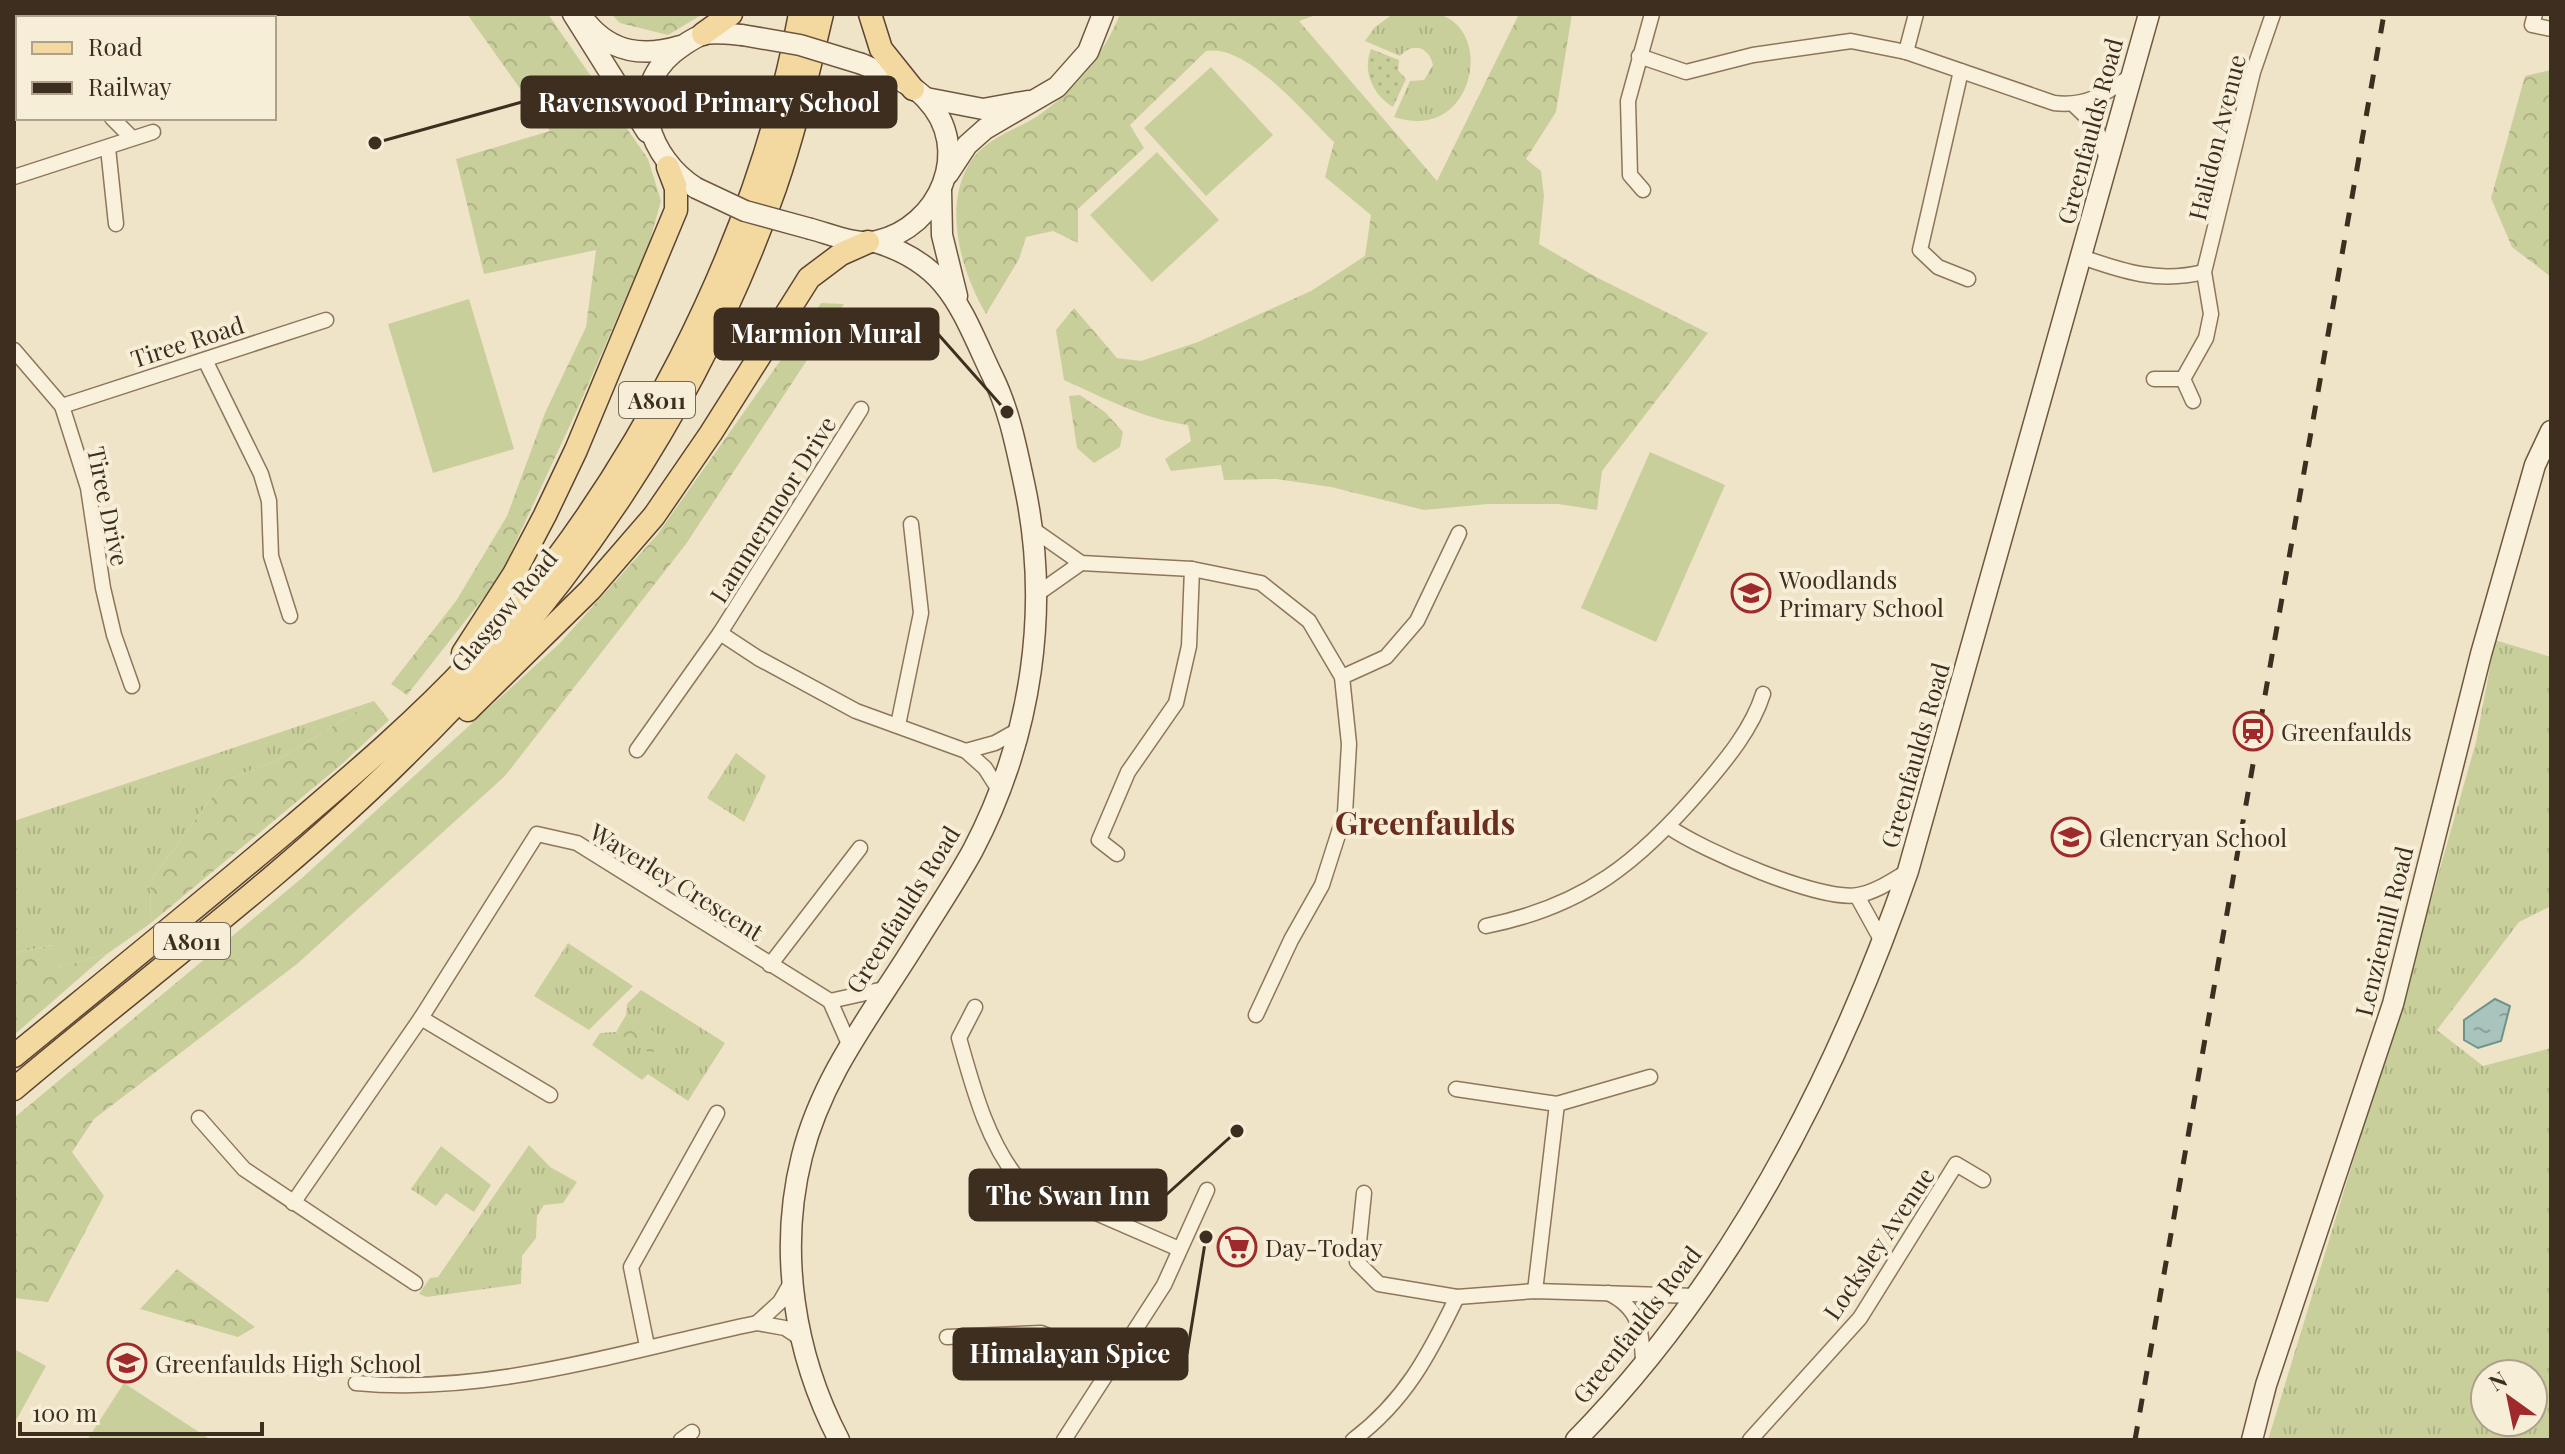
<svg xmlns="http://www.w3.org/2000/svg" width="2565" height="1454" font-family="'Playfair Display',serif">
	<defs>
		<pattern id="grass-tufts" width="24" height="20" patternUnits="userSpaceOnUse" patternTransform="scale(2)"><rect width="24" height="20" fill="#c9cf9b"/><path d="M3 7l-1-3M5 7V3M7 7l1-3M15 17l-1-3M17 17v-4M19 17l1-3" fill="none" stroke="#aeb285"/></pattern>
		<pattern id="forest-crowns" width="20" height="18" patternUnits="userSpaceOnUse" patternTransform="scale(2)"><rect width="20" height="18" fill="#c9cf9b"/><path d="M2 6a3 3 0 1 1 6 0M12 15a3 3 0 1 1 6 0" fill="none" stroke="#aeb285"/></pattern>
		<pattern id="garden-dots" width="8" height="8" patternUnits="userSpaceOnUse" patternTransform="scale(2)"><rect width="8" height="8" fill="#c9cf9b"/><path d="M2 2h.1M6 6h.1" fill="none" stroke="#aeb285" stroke-width="1.8" stroke-linecap="round"/></pattern>
		<pattern id="water-ripples" width="26" height="14" patternUnits="userSpaceOnUse" patternTransform="scale(2)"><rect width="26" height="14" fill="#a9c4bc"/><path d="M2 4q2-2 4 0t4 0M15 11q2-2 4 0t4 0" fill="none" stroke="#8ba098"/></pattern>
	</defs>
	<rect width="100%" height="100%" fill="#f0e4c8"/>
	<!-- grass -->
	<g fill="url(#grass-tufts)" fill-rule="evenodd">
		<path d="M 1393,14 C 1407,14 1424,11 1437,14 C 1496,27 1475,144 1394,117 L 1410,81 L 1424,80 L 1433,65 C 1429,46 1412,42 1400,56 L 1365,41 L 1375,27 Z"/>
		<path d="M 2495,640 L 2551,657 L 2551,906 L 2519,922 L 2437,1030 L 2483,1066 L 2551,1048 L 2551,1440 L 2268,1440 L 2406,988 L 2476,742 ZM 2485,1374 L 2533,1374 L 2533,1422 L 2485,1422 Z"/>
		<polygon points="374,701 278,760 224,781 150,881 151,923 107,954 59,967 52,945 14,953 14,821"/>
		<polygon points="736,753 766,776 744,822 707,798"/>
		<polygon points="568,943 633,986 589,1030 534,996"/>
		<polygon points="641,990 725,1043 688,1101 648,1074 642,1080 592,1045 600,1033 616,1032 652,1053 662,1037 626,1015 627,1004"/>
		<polygon points="529,1145 550,1167 577,1182 563,1203 544,1205 537,1216 536,1238 522,1256 521,1284 427,1297 419,1294 430,1278 438,1277"/>
		<polygon points="441,1146 491,1185 474,1212 446,1193 436,1206 411,1189"/>
	</g>
	<!-- forest -->
	<g fill="url(#forest-crowns)">
		<polygon points="467,14 548,14 648,159 661,201 649,244 578,408 499,578 407,695 391,684 456,601 507,516 545,413 586,327 596,250 484,274 456,159 550,131"/>
		<polygon points="611,14 703,14 668,35 620,23"/>
		<path d="M 1120,14 L 1319,14 L 1299,21 L 1437,181 L 1519,14 L 1572,14 L 1556,112 L 1526,159 L 1541,171 L 1544,196 L 1539,244 L 1596,277 L 1708,333 L 1602,471 L 1597,510 L 1558,504 L 1488,504 L 1424,510 L 1331,487 L 1276,479 L 1224,480 L 1221,465 L 1171,471 L 1165,459 L 1191,441 L 1188,425 C 1143,419 1104,398 1064,380 L 1056,330 L 1074,308 L 1117,358 L 1141,361 L 1198,342 L 1311,291 L 1365,256 L 1371,215 L 1325,177 L 1334,142 C 1305,114 1247,43 1206,51 L 1130,125 L 1144,148 L 1078,209 L 1078,243 L 1053,231 L 1026,237 L 1019,259 L 986,314 C 961,272 940,201 974,157 C 990,137 1015,130 1036,117 C 1074,92 1103,56 1120,14 Z"/>
		<polygon points="2551,70 2551,277 2512,247 2491,198 2525,76"/>
		<polygon points="821,303 844,304 686,544 505,776 297,964 94,1119 72,1152 104,1196 48,1302 14,1298 14,1118 302,878 559,644 657,535"/>
		<polygon points="1080,395 1105,412 1123,432 1120,447 1094,463 1077,448 1069,396"/>
		<polygon points="374,701 389,720 342,764 151,923 150,881 224,781 278,760"/>
		<polygon points="53,945 59,967 107,954 14,1035 14,953"/>
		<polygon points="626,1015 663,1037 652,1054 616,1032"/>
		<polygon points="177,1269 255,1327 238,1337 140,1309"/>
	</g>
	<!-- garden -->
	<path fill="url(#garden-dots)" d="M 1371,49 L 1399,60 L 1398,70 L 1406,79 L 1393,107 C 1373,95 1362,71 1371,49 Z"/>
	<!-- pitch -->
	<g fill="#c9cf9b">
		<polygon points="1211,67 1273,135 1206,196 1144,128"/>
		<polygon points="1157,152 1219,220 1152,282 1090,215"/>
		<polygon points="469,299 514,449 433,473 388,324"/>
		<polygon points="1650,452 1725,485 1656,642 1581,608"/>
		<polygon points="14,1349 46,1366 14,1424"/>
		<polygon points="124,1383 211,1440 87,1440"/>
	</g>
	<!-- water -->
	<polygon fill="url(#water-ripples)" stroke="#6f938a" stroke-width="2" points="2495,999 2510,1006 2501,1041 2478,1048 2464,1040 2464,1020"/>
	<g fill="none" stroke-linecap="round" stroke-linejoin="round">
		<defs>
			<g id="street">
				<polyline points="2535,14 2532,25 2551,29"/>
				<polyline points="1906,52 1916,14"/>
				<path d="M 1639,56 L 1686,72 L 1753,55 L 1851,41 L 1906,52 L 2054,103 C 2086,107 2105,94 2131,76"/>
				<polyline points="1961,71 1920,250 1938,267 1968,279"/>
				<polyline points="2075,106 2095,125 2107,158"/>
				<polyline points="112,118 132,138"/>
				<polyline points="108,148 116,224"/>
				<polyline points="14,177 153,132"/>
				<polyline points="1643,190 1630,175 1628,101 1652,14"/>
				<path d="M 2082,257 C 2124,272 2159,283 2204,272"/>
				<polyline points="14,350 62,406 88,488 103,588 114,635 132,686"/>
				<polyline points="205,360 261,474 269,501 271,556 290,616"/>
				<polyline points="2154,379 2183,379"/>
				<polyline points="2193,401 2183,379 2206,338 2211,314 2204,272 2253,72 2273,14"/>
				<polyline points="62,406 326,320"/>
				<polyline points="1034,530 1081,563 1192,569 1261,583 1309,621 1342,677 1349,744 1345,813 1322,885 1291,940 1256,1015"/>
				<polyline points="1037,594 1081,563"/>
				<polyline points="720,633 758,658 856,711 966,751 985,768 999,790"/>
				<polyline points="1342,677 1386,657 1417,621 1459,533"/>
				<polyline points="898,725 921,613 911,524"/>
				<polyline points="637,750 720,633 861,409"/>
				<polyline points="966,751 995,743 1020,729"/>
				<path d="M 1669,827 C 1702,850 1820,902 1858,895 C 1876,892 1893,880 1908,871"/>
				<polyline points="1117,854 1099,840 1128,772 1176,703 1189,646 1192,569"/>
				<polyline points="1857,896 1883,943"/>
				<path d="M 1486,926 C 1585,906 1639,862 1703,787 C 1726,760 1752,729 1763,694"/>
				<polyline points="770,965 860,848"/>
				<polyline points="830,1001 884,989"/>
				<path d="M 975,1007 L 959,1038 C 973,1087 986,1139 1018,1179 L 1179,1249"/>
				<polyline points="421,1018 550,1095"/>
				<polyline points="1456,1089 1557,1104 1650,1077"/>
				<polyline points="199,1118 244,1169 415,1283"/>
				<polyline points="1364,1193 1357,1262 1379,1284 1457,1297 1535,1291 1695,1296"/>
				<polyline points="293,1203 421,1018 537,834 577,843 830,1001 849,1044"/>
				<polyline points="1535,1291 1557,1104"/>
				<path d="M 1608,1293 C 1640,1308 1642,1331 1643,1363"/>
				<polyline points="757,1323 780,1302 792,1281"/>
				<polyline points="947,1337 1041,1333 1116,1363"/>
				<polyline points="647,1346 631,1267 717,1113"/>
				<path d="M 356,1383 C 490,1396 627,1350 757,1323 L 785,1328 L 800,1338"/>
				<polyline points="681,1440 692,1432"/>
				<polyline points="1064,1440 1164,1285 1207,1190"/>
				<path d="M 1353,1440 C 1405,1401 1429,1355 1457,1297"/>
				<polyline points="1750,1440 1860,1318 1956,1164 1983,1180"/>
			</g>
			<g id="secondary">
				<polyline points="573,14 647,132"/>
				<path d="M 587,23 C 612,53 644,57 680,46"/>
				<polyline points="926,98 983,109 1028,101"/>
				<polyline points="948,174 967,145 985,129 1057,87 1088,52 1103,14"/>
				<path d="M 696,188 C 650,159 625,93 673,53 C 682,46 694,37 705,34 C 717,32 730,34 742,35"/>
				<polyline points="941,190 942,235 957,296"/>
				<path d="M 811,229 C 830,234 857,246 877,241 C 939,227 974,149 926,99 C 911,82 882,73 862,64"/>
				<path d="M 839,1440 C 794,1354 778,1251 802,1156 C 822,1076 871,1015 914,946 C 933,915 955,883 973,850 C 1032,737 1051,607 1024,483 C 1016,446 1009,409 992,375 C 961,310 949,264 875,242"/>
				<path d="M 1576,1440 C 1731,1282 1836,1078 1908,871 L 2149,14"/>
				<polyline points="2252,1440 2266,1385 2393,1004 2481,654 2535,465 2551,431"/>
			</g>
			<g id="primary">
				<polyline points="870,14 881,49 913,89"/>
				<polyline points="703,34 731,14"/>
				<polyline points="463,653 514,574 545,515 576,450 676,210 676,188 668,167"/>
				<polyline points="468,710 590,590 654,516 711,433 809,278 841,254 868,242"/>
				<path d="M 14,1056 C 108,979 202,903 294,825 C 356,772 417,720 472,661 C 632,487 757,246 800,14"/>
				<path d="M 14,1089 C 144,979 283,877 404,757 C 569,597 699,405 775,188 C 795,131 808,72 822,14"/>
			</g>
		</defs>
		<!-- street casing -->
		<use href="#street" stroke="#8d765c" stroke-width="17"/>
		<!-- secondary casing -->
		<use href="#secondary" stroke="#6f573f" stroke-width="23"/>
		<!-- primary casing -->
		<use href="#primary" stroke="#5b4430" stroke-width="25"/>
		<!-- street -->
		<use href="#street" stroke="#faf1dc" stroke-width="14"/>
		<!-- secondary -->
		<use href="#secondary" stroke="#faf1dc" stroke-width="20"/>
		<!-- primary -->
		<use href="#primary" stroke="#f3d9a0" stroke-width="22"/>
		<!-- rail -->
		<polyline stroke="#3d2e20" stroke-width="5" stroke-dasharray="14 14" stroke-linecap="butt" points="2135,1440 2384,14"/>
		<defs>
			<g id="secondary-bridge">
				<polyline points="742,35 800,45 862,64"/>
				<polyline points="696,188 745,211 811,229"/>
			</g>
		</defs>
		<!-- secondary-bridge casing -->
		<use href="#secondary-bridge" stroke="#6f573f" stroke-width="23" stroke-linecap="butt"/>
		<!-- secondary-bridge -->
		<use href="#secondary-bridge" stroke="#faf1dc" stroke-width="20"/>
	</g>
	<!-- icons -->
	<defs>
		<symbol id="school-ring" viewBox="-11 -11 22 22"><circle r="9.5" fill="#f7eed8" stroke="#9e2a2b" stroke-width="1.5"/><path d="M0-5L7-2L0 1L-7-2ZM-4 1L0 2.5L4 1V4Q0 6-4 4Z" fill="#9e2a2b"/></symbol>
		<symbol id="station-ring" viewBox="-11 -11 22 22"><circle r="9.5" fill="#f7eed8" stroke="#9e2a2b" stroke-width="1.5"/><path d="M-3-6H3Q5-6 5-4V2Q5 4 3 4L4.5 6H3L1.5 4h-3L-3 6H-4.5L-3 4Q-5 4-5 2V-4Q-5-6-3-6ZM-3.5-4v3h7v-3ZM-3.5 1v1.5H-2V1ZM2 1v1.5H3.5V1Z" fill="#9e2a2b"/></symbol>
		<symbol id="supermarket-ring" viewBox="-11 -11 22 22"><circle r="9.5" fill="#f7eed8" stroke="#9e2a2b" stroke-width="1.5"/><path d="M-6-5.5h2.5l.6 2H6L4.5 2H-2.5L-4.4-4H-6ZM-1.5 3.2a1.3 1.3 0 1 0 .1 0ZM3 3.2a1.3 1.3 0 1 0 .1 0Z" fill="#9e2a2b"/></symbol>
	</defs>
	<g fill-rule="evenodd">
		<use href="#school-ring" x="1729" y="571" width="44" height="44"/>
		<use href="#station-ring" x="2231" y="709" width="44" height="44"/>
		<use href="#school-ring" x="2049" y="815" width="44" height="44"/>
		<use href="#supermarket-ring" x="1215" y="1225" width="44" height="44"/>
		<use href="#school-ring" x="105" y="1341" width="44" height="44"/>
	</g>
	<g text-anchor="middle" dominant-baseline="central" stroke-width="8" stroke-linejoin="round" paint-order="stroke">
		<!-- shield labels -->
		<g fill="#f7eed8" stroke="#756857" stroke-width="2">
			<rect x="619" y="382" width="76" height="36" rx="6"/>
			<rect x="154" y="923" width="76" height="36" rx="6"/>
		</g>
		<g font-size="22" font-weight="bold" fill="#3d2e20">
			<text x="657" y="400">A8011</text>
			<text x="192" y="941">A8011</text>
		</g>
		<!-- street labels -->
		<g font-size="24" fill="#3d2e20" stroke="#f7eed8">
			<text transform="translate(2089 131) rotate(-75)">Greenfaulds Road</text>
			<text transform="translate(2216 137) rotate(-76)">Halidon Avenue</text>
			<text transform="translate(187 341) rotate(-18)">Tiree Road</text>
			<text transform="translate(109 506) rotate(78)">Tiree Drive</text>
			<text transform="translate(772 509) rotate(-58)">Lammermoor Drive</text>
			<text transform="translate(503 610) rotate(-50)">Glasgow Road</text>
			<text transform="translate(1914 755) rotate(-74)">Greenfaulds Road</text>
			<text transform="translate(677 881) rotate(32)">Waverley Crescent</text>
			<text transform="translate(902 909) rotate(-58)">Greenfaulds Road</text>
			<text transform="translate(2383 931) rotate(-76)">Lenziemill Road</text>
			<text transform="translate(1878 1243) rotate(-56)">Locksley Avenue</text>
			<text transform="translate(1636 1324) rotate(-52)">Greenfaulds Road</text>
		</g>
		<!-- poi labels -->
		<g font-size="24" fill="#3d2e20" stroke="#f7eed8" text-anchor="start">
			<text x="1779" y="579">Woodlands<tspan x="1779" dy="28">Primary School</tspan></text>
			<text x="2281" y="731">Greenfaulds</text>
			<text x="2099" y="837">Glencryan School</text>
			<text x="1265" y="1247">Day-Today</text>
			<text x="155" y="1363">Greenfaulds High School</text>
		</g>
		<!-- district labels -->
		<g font-size="32" font-weight="bold" fill="#6b2e1e" stroke="#f7eed8">
			<text x="1425" y="821">Greenfaulds</text>
		</g>
	</g>
	<!-- callouts -->
	<path fill="none" stroke="#3d2e20" stroke-width="3" d="M375 143L522 102M1007 412L938 334M1237 1131L1166 1195M1206 1237L1187 1354"/>
	<g fill="#3d2e20" stroke="#f7eed8" stroke-width="3">
		<circle cx="375" cy="143" r="8"/>
		<circle cx="1007" cy="412" r="8"/>
		<circle cx="1237" cy="1131" r="8"/>
		<circle cx="1206" cy="1237" r="8"/>
	</g>
	<g fill="#3d2e20" stroke="#3d2e20" stroke-width="3">
		<rect x="522" y="77" width="374" height="50" rx="8"/>
		<rect x="715" y="309" width="223" height="50" rx="8"/>
		<rect x="970" y="1170" width="196" height="50" rx="8"/>
		<rect x="954" y="1329" width="233" height="50" rx="8"/>
	</g>
	<g font-size="26" text-anchor="middle" font-weight="bold" fill="#fff">
		<text x="709" y="112">Ravenswood Primary School</text>
		<text x="826" y="343">Marmion Mural</text>
		<text x="1068" y="1205">The Swan Inn</text>
		<text x="1070" y="1363">Himalayan Spice</text>
	</g>
	<!-- border -->
	<rect width="2565" height="1454" fill="none" stroke="#3d2e20" stroke-width="32"/>
	<!-- legend -->
	<rect x="16" y="16" width="260" height="104" fill="#f7eed8" stroke="#ada18e" stroke-width="2"/>
	<rect x="32" y="42" width="40" height="12" fill="#f3d9a0" stroke="#ada18e" stroke-width="2"/>
	<text x="88" y="56" font-size="24" fill="#3d2e20">Road</text>
	<rect x="32" y="82" width="40" height="12" fill="#3d2e20" stroke="#ada18e" stroke-width="2"/>
	<text x="88" y="96" font-size="24" fill="#3d2e20">Railway</text>
	<!-- north arrow -->
	<g transform="translate(2509 1398) rotate(327)"><circle r="38" fill="#f7eed8" stroke="#ada18e" stroke-width="2"/>
	<path d="M0-6L14 30L0 20L-14 30Z" fill="#9e2a2b"/>
	<text y="-12" font-size="22" font-weight="bold" text-anchor="middle" fill="#3d2e20">N</text>
	</g>
	<!-- scale -->
	<path d="M20 1422v12h242v-12" fill="none" stroke="#3d2e20" stroke-width="4"/>
	<text x="32" y="1422" font-size="24" fill="#3d2e20" stroke="#f7eed8" stroke-width="6" paint-order="stroke">100 m</text>
</svg>
